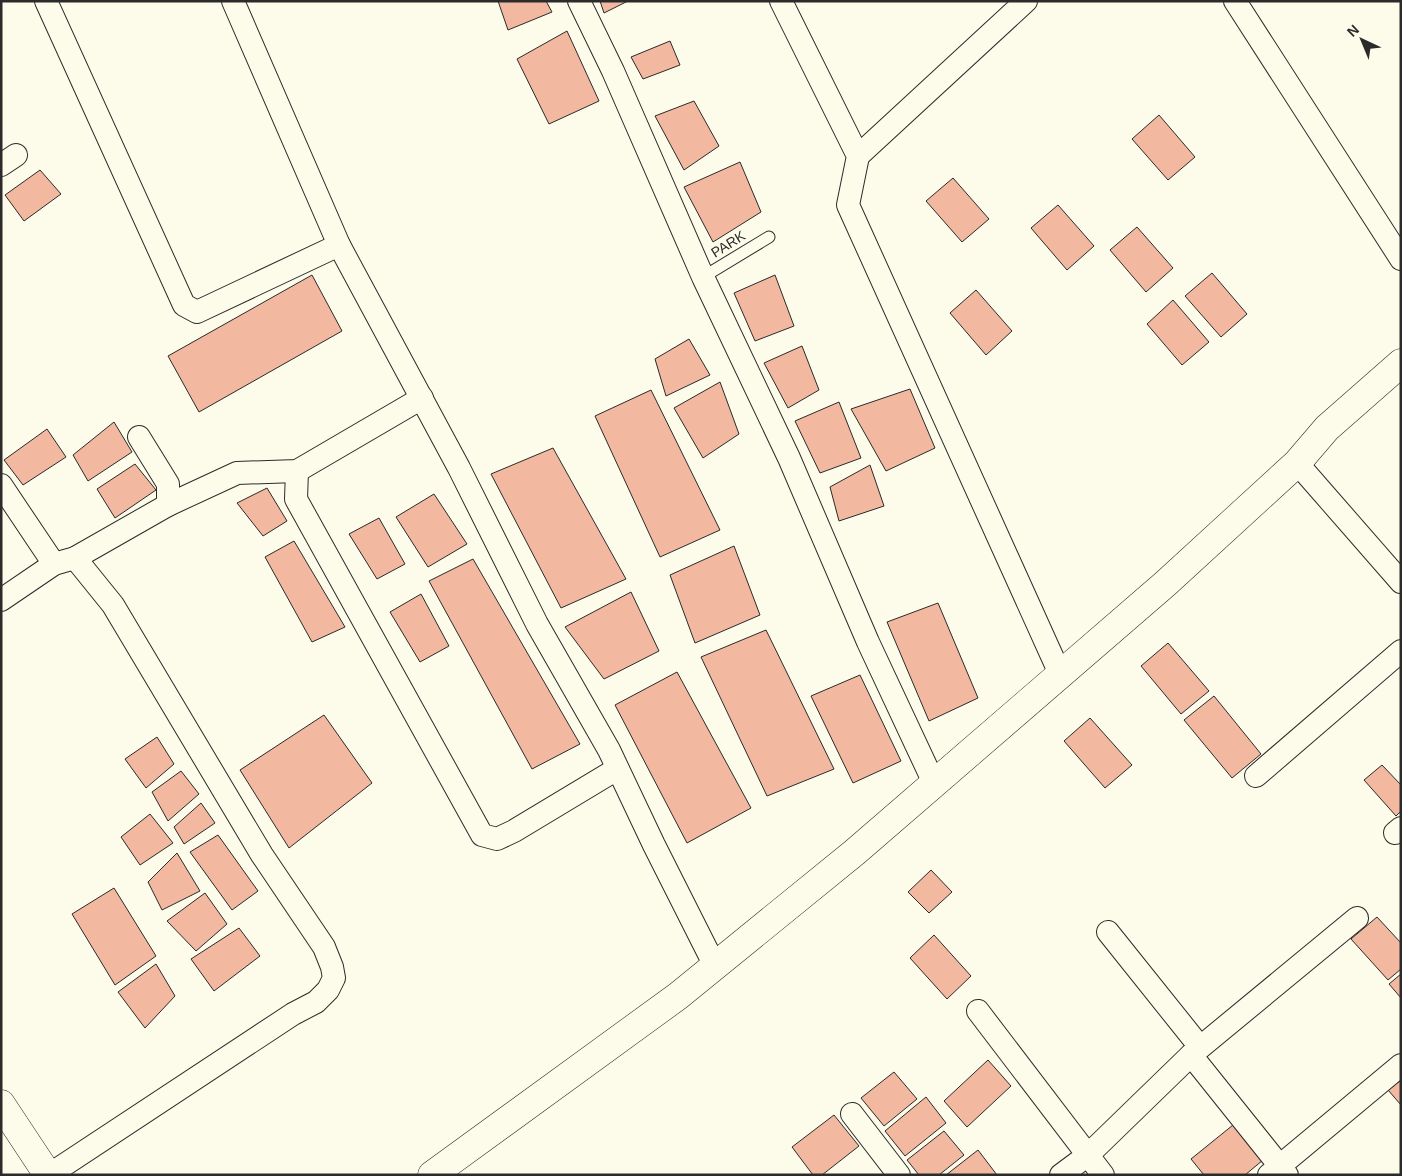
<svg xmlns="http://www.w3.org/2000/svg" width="1402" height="1176" font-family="Helvetica,sans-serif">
	<rect width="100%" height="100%" fill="#fdfbea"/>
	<!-- building -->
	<g fill="#f2b8a0" stroke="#2b2b2b">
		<polygon points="498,1 546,1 552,12 508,30"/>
		<polygon points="600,1 628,1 604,13"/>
		<polygon points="567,31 599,101 549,124 517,59"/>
		<polygon points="670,41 680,65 643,79 631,57"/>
		<polygon points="694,101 719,146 684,170 655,116"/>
		<polygon points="1159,115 1195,157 1168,180 1132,139"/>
		<polygon points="740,162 761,212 713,242 684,187"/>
		<polygon points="40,170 61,194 24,221 5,195"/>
		<polygon points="953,178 989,219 962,242 926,201"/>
		<polygon points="1058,205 1094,246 1067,270 1031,228"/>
		<polygon points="1137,227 1173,268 1146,292 1110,250"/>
		<polygon points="1212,273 1247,314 1221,337 1185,296"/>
		<polygon points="312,275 342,331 199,412 168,356"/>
		<polygon points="775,275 794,326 755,341 734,293"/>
		<polygon points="976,290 1012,331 986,355 950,313"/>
		<polygon points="1173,300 1209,342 1182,365 1147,324"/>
		<polygon points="689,339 710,375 666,396 655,359"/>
		<polygon points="802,346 819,390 788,408 764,363"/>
		<polygon points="720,382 739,434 703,458 674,408"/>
		<polygon points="910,389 935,448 886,471 851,409"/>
		<polygon points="651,390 720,530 660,557 595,416"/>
		<polygon points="839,402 861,458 820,473 795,421"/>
		<polygon points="114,422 132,452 88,481 73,455"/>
		<polygon points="47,429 66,457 23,485 4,460"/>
		<polygon points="553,448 626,579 561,608 491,474"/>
		<polygon points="135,464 156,490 115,518 97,489"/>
		<polygon points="870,465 884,506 839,521 830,487"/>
		<polygon points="267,488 287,521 263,536 237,503"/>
		<polygon points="434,494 467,544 428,567 396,517"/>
		<polygon points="379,518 405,564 377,579 349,534"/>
		<polygon points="294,541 345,627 312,642 265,557"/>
		<polygon points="734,546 760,615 695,643 670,575"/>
		<polygon points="473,559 580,744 532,769 429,581"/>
		<polygon points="631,592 659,651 604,679 565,627"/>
		<polygon points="421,594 449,646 420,662 390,612"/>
		<polygon points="938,603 978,698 929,721 887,622"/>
		<polygon points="766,630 834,769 767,796 701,657"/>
		<polygon points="1168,643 1209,691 1181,714 1141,666"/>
		<polygon points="677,672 751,808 687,843 615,705"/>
		<polygon points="860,675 901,761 853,783 811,696"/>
		<polygon points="1214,696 1261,754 1232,778 1184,720"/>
		<polygon points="324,715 372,783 289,848 240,770"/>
		<polygon points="1090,718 1132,765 1105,788 1064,741"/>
		<polygon points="157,737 174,764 146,788 125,759"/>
		<polygon points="1382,765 1401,785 1401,811 1396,816 1364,780"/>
		<polygon points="181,771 199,794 168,821 152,792"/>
		<polygon points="201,803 215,823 184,844 174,827"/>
		<polygon points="150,814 173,843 140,865 121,837"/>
		<polygon points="218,835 258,891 232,910 190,852"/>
		<polygon points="177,853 200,891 162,910 148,882"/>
		<polygon points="931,870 952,892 929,913 908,892"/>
		<polygon points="114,888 156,956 115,985 72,914"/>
		<polygon points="205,893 227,924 196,951 167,921"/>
		<polygon points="1377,917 1401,943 1401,969 1388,980 1351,939"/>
		<polygon points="239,928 260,956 214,991 191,959"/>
		<polygon points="934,935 971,976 947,999 910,958"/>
		<polygon points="156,964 175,996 145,1028 118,992"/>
		<polygon points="1401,974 1401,998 1389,984"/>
		<polygon points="988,1060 1011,1086 967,1127 944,1101"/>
		<polygon points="894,1072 917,1099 884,1126 861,1098"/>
		<polygon points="1401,1080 1401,1105 1388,1090"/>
		<polygon points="926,1097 946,1123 905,1156 885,1131"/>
		<polygon points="834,1115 859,1146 822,1175 813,1175 792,1147"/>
		<polygon points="1233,1125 1263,1160 1245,1175 1204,1175 1191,1159"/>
		<polygon points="944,1131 964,1155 939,1175 919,1175 907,1160"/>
		<polygon points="978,1150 997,1175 946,1175"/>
	</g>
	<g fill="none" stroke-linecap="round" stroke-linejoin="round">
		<defs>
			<polyline id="service" points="703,277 769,237"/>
			<g id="minor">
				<polyline points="46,1 184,305 197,312 339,245 459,468 537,624 609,750 654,845 715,966"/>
				<polyline points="233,1 339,245"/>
				<polyline points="579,1 613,71 703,277 789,458 868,642 934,783"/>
				<polyline points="781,1 858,156 848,205 1061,676"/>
				<polyline points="1235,1 1401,259"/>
				<polyline points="858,156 1026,1"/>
				<polyline points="1,165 16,155"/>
				<polyline points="1297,463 1401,582"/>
				<polyline points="297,471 296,499 482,835 497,839 514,831 617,769"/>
				<polyline points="1,485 54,564"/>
				<polyline points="168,505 237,473 297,471 422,398"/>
				<polyline points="1,600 54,564 75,558 168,505 168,484 139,437"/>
				<polyline points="1256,776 1401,651"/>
				<polyline points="1395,833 1401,828"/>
				<polyline points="1108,932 1200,1047"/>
				<polyline points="978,1011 1103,1175"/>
				<polyline points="1191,1055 1287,1175"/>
				<polyline points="852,1114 899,1175"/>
				<polyline points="49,1175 293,1014 316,1002 328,990 334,978 332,967 324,947 262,855 113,605 75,558"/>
				<polyline points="1061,1175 1088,1155 1191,1055 1357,918"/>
				<polyline points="1269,1175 1401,1065"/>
			</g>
			<g id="tertiary">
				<polyline points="1,1104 48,1175"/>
				<polyline points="432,1175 678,996 855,852 1165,584 1297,463 1327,428 1401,363"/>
			</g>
		</defs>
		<!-- service casing -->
		<use href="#service" stroke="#2b2b2b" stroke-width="13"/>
		<!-- minor casing -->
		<use href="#minor" stroke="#2b2b2b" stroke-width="24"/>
		<!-- tertiary casing -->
		<use href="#tertiary" stroke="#2b2b2b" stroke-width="29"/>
		<!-- service -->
		<use href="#service" stroke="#fdfbea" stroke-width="11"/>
		<!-- minor -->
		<use href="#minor" stroke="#fdfbea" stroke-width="22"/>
		<!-- tertiary -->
		<use href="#tertiary" stroke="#fdfbea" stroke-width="28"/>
	</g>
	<g text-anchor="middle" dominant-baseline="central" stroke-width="4" stroke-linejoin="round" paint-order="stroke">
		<!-- street labels -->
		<g font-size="14" fill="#2b2b2b" stroke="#fdfbea">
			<text transform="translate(728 244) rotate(-32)">PARK</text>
		</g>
	</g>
	<!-- border -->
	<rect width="1402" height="1176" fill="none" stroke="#2b2b2b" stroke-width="5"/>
	<!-- north arrow -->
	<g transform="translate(1362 40) rotate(316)" stroke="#fdfbea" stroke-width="4" paint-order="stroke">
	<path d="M0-4L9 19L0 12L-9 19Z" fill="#2b2b2b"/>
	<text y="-8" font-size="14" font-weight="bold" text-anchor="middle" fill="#2b2b2b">N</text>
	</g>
</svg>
